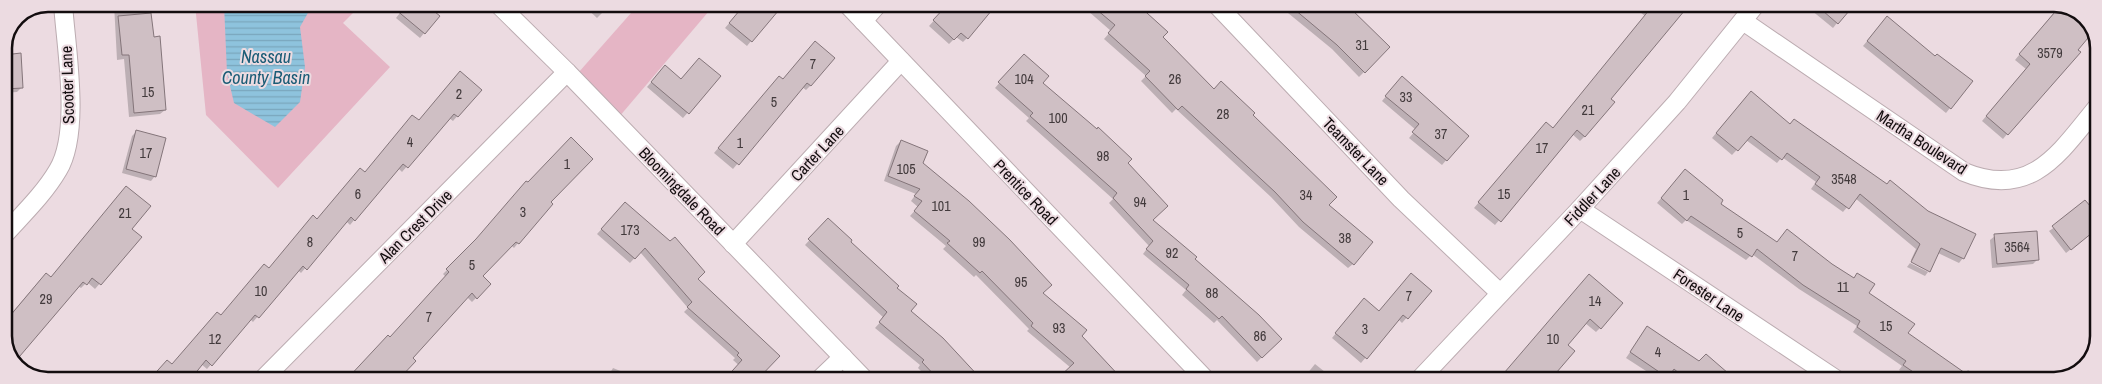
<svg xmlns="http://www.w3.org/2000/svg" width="2102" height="384" font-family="'Archivo Narrow',sans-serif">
	<defs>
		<pattern id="water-rules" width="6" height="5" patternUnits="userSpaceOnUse" patternTransform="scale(1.25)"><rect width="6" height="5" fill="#8ec3dd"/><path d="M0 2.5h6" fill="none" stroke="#7aa6bc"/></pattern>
	</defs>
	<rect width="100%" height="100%" fill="#ecdbe1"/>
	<!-- green -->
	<g fill="#e5b5c5">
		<polygon points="195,4 362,4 343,23 390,67 278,188 206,115"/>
		<polygon points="639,4 715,4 613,124 571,81"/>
	</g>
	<!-- water -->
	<polygon fill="url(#water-rules)" points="224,4 313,4 300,27 305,67 300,102 275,127 234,103 227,73"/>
	<!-- shadow -->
	<g fill="#0003">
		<polygon points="114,4 149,4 152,38 165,110 160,114 129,117 124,59 117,60"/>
		<polygon points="407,4 423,4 438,16 420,38 396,18"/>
		<polygon points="582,4 611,4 597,18"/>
		<polygon points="740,4 781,4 747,46 725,28 743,7"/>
		<polygon points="949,4 967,38 963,42 956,37 949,44 929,26"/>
		<polygon points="1080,4 1135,4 1162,37 1214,91 1251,115 1327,205 1353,264 1348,268 1299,227 1271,197 1176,109 1172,113 1141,81 1146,76 1104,39 1111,31"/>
		<polygon points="1277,4 1344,4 1389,47 1359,77 1332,49"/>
		<polygon points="1630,4 1688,4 1610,100 1585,136 1580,141 1572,134 1495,225 1474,208 1541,128 1553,129 1645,16"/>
		<polygon points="1816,4 1837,23 1833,28 1811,10"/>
		<polygon points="2060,5 2085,17 2092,31 2003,139 1982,121 2026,69 2015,60"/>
		<polygon points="1883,22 1950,108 1946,113 1863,46"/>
		<polygon points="811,47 811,85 806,90 802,87 733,169 714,153 774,83 782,81"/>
		<polygon points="19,54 22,87 17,92 4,93 4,56"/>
		<polygon points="1019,60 1041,83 1126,163 1151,220 1280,339 1257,362 1217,320 1214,323 1182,295 1186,290 1143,254 1149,246 1109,203 1113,199 1026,121 1029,118 995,88"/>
		<polygon points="661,71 681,80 719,76 683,118 647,87"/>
		<polygon points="1397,83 1467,136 1442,165 1409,138 1416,130 1382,101"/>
		<polygon points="480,90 453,121 449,118 402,172 398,168 350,225 346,221 301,273 298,270 253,322 250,319 207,369 201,364 188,380 151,379 162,366 172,366 317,220 418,121"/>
		<polygon points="1746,97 1790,125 1963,258 1959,263 1938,253 1929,270 1911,260 1916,249 1855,198 1843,212 1811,189 1816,182 1782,157 1777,163 1746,140 1732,155 1712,138"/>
		<polygon points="137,131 155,176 151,181 122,173 132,136"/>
		<polygon points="901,141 1080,336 1121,379 1071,368 1027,331 1029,329 976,275 974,277 943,249 946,246 910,216 918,207 911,201 916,194 884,181 896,146"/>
		<polygon points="4,145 12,152 4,161"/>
		<polygon points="1681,175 1719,204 1776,243 1868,293 1907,334 1964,374 1968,370 1983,380 1914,380 1899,370 1902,366 1853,332 1857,326 1799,289 1752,254 1746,260 1686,220 1682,224 1657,203"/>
		<polygon points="2098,194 2098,228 2066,253 2049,231 2088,205"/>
		<polygon points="549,202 518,243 514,248 511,245 481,276 490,284 472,302 467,297 390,338 446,277 443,274 472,245"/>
		<polygon points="621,208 696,279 755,380 733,360 735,358 684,312 688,308 640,252 630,263 597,234"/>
		<polygon points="828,220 895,288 909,312 981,380 930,380 918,368 920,365 875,328 884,318 805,245"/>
		<polygon points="130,229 140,237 95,289 87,282 81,288 78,286 4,341 4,322 41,279 51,279"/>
		<polygon points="1995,236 2038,259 2033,264 1992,268 1990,240"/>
		<polygon points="1910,263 1928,272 1925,276 1907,267"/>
		<polygon points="1584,281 1600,328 1596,332 1585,323 1566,345 1574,351 1550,380 1500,380"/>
		<polygon points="1430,291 1402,323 1398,319 1361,363 1332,338 1359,305 1378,312"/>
		<polygon points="1643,333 1699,363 1706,356 1734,380 1677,380 1669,374 1664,380 1660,380 1626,358"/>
		<polygon points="1315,364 1335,380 1302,380"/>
		<polygon points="613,368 643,380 606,380"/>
		<polygon points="583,372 584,380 525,380 530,377"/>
	</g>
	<!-- building -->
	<g fill="#cfbfc4" stroke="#84757a">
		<polygon points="389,4 425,4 440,16 425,34"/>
		<polygon points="745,4 784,4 752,42 729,23"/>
		<polygon points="948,4 997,4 968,39 961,33 954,40 933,20"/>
		<polygon points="1090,4 1137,4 1168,32 1163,37 1214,89 1221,81 1255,113 1253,115 1337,197 1329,205 1373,242 1354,265 1303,222 1275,192 1182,106 1178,110 1145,76 1150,71 1108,33 1115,25"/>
		<polygon points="1288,4 1346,4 1390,47 1365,73 1337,45"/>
		<polygon points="1654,4 1690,4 1611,99 1615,102 1585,137 1577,130 1501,222 1478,202 1546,122 1553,128"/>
		<polygon points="1815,4 1855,4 1838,24"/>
		<polygon points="2061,5 2085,17 2093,32 2078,50 2081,52 2008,135 1986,116 2030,64 2019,54"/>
		<polygon points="151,13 154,37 160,36 166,110 134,113 129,55 122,55 118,16"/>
		<polygon points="1887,16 1935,56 1937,54 1973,81 1951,109 1867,41"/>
		<polygon points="815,41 835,58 811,86 807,83 739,165 718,148 779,76 783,79"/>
		<polygon points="21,53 23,88 4,89 4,55"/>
		<polygon points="1024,54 1049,76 1043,83 1097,129 1098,127 1132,159 1128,163 1168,206 1153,220 1197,257 1195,259 1259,315 1282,339 1262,358 1222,316 1219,319 1186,289 1189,285 1146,249 1153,241 1113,198 1117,193 1030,116 1033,113 998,82"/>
		<polygon points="699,58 721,76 689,114 651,82 665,65 681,79"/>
		<polygon points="460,71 482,90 458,117 454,114 408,168 403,164 355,221 351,217 307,270 303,266 259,318 255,315 212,366 206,360 190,380 150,379 167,360 172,364 217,312 221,315 264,264 269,268 313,215 317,219 360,168 365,172 412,115 419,120"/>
		<polygon points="1402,76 1469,136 1447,161 1412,132 1419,124 1385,96"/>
		<polygon points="1751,91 1790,124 1794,119 1887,184 1890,180 1928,211 1976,234 1964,259 1941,248 1930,272 1911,262 1920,244 1860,194 1849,209 1815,184 1820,177 1787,153 1782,160 1751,136 1738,151 1716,133"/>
		<polygon points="136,130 166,138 156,177 126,169"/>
		<polygon points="571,137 593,159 551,202 553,204 519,244 516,242 483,276 491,284 477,299 472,293 413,358 416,361 398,380 346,380 388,335 390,337 449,272 446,269 476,239 526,181 528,182"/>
		<polygon points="901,140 928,151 923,163 969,201 1010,240 1052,285 1043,293 1087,330 1082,336 1123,380 1056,380 1074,363 1031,326 1033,323 982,271 980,273 947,243 950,241 914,211 922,201 914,196 920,189 888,176"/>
		<polygon points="1685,169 1723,200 1721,204 1777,242 1787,229 1832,264 1854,278 1857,273 1875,284 1869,293 1915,324 1908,333 1975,380 1925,380 1903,365 1906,361 1857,327 1860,321 1803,285 1757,249 1752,257 1691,216 1687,221 1661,198"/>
		<polygon points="126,186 151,206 132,229 142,237 101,285 92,278 87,285 83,282 14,363 4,341 4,323 46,273 51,277"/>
		<polygon points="2085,200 2098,215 2098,228 2071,250 2052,226"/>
		<polygon points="625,202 670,241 675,237 705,272 698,279 780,356 757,380 724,380 742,360 737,355 739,353 687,307 692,302 645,248 635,259 601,229"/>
		<polygon points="828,218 852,240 851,242 899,286 897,288 917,304 911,311 943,338 982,380 939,380 922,362 924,360 879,322 887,312 808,239"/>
		<polygon points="2037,231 2039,260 1997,264 1994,234"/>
		<polygon points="1411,273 1432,291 1408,319 1403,315 1367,359 1335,333 1364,298 1379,311"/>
		<polygon points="1589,274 1623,303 1601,329 1590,319 1568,345 1575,351 1550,380 1498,380"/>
		<polygon points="1647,326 1699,361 1706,354 1736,380 1687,380 1674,369 1668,378 1630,352"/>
	</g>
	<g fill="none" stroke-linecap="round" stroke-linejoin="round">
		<defs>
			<g id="street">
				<polyline points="498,4 567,72 865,380"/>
				<polyline points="847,4 1206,380"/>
				<polyline points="1216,4 1401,199 1500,293"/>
				<polyline points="863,21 878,4"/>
				<path d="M 1743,21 L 1964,172 C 2032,200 2060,152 2098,106"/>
				<polyline points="1580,209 1837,380"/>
				<path d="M 4,235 C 22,215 44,194 58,170 C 81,132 66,48 63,4"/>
				<polyline points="733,244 901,61"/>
				<polyline points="262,380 567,72"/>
				<polyline points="819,380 843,357"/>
				<polyline points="1419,380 1580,209 1677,102 1756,4"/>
			</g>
		</defs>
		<!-- street casing -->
		<use href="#street" stroke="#bcacb1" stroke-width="20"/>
		<!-- street -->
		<use href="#street" stroke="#fff" stroke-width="18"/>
	</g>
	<g text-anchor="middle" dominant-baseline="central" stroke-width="4" stroke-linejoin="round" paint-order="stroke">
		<!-- number labels -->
		<g font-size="14" fill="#423a3c">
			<text x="1362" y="45">31</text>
			<text x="2050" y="53">3579</text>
			<text x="813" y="64">7</text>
			<text x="1024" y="79">104</text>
			<text x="1175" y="79">26</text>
			<text x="148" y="92">15</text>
			<text x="459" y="94">2</text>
			<text x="1406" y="97">33</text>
			<text x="774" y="102">5</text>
			<text x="1588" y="110">21</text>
			<text x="1223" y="114">28</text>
			<text x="1058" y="118">100</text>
			<text x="1441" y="134">37</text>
			<text x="410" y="142">4</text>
			<text x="740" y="143">1</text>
			<text x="1542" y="148">17</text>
			<text x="146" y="153">17</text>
			<text x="1103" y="156">98</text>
			<text x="567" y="164">1</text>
			<text x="906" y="169">105</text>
			<text x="1844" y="179">3548</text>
			<text x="358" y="194">6</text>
			<text x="1504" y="194">15</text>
			<text x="1306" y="195">34</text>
			<text x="1686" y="195">1</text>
			<text x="1140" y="202">94</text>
			<text x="941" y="206">101</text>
			<text x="523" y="212">3</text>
			<text x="125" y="213">21</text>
			<text x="630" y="230">173</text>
			<text x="1740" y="233">5</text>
			<text x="1345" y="238">38</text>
			<text x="310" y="242">8</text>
			<text x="979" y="242">99</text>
			<text x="2017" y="247">3564</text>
			<text x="1172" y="253">92</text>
			<text x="1795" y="256">7</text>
			<text x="472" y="265">5</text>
			<text x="1021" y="282">95</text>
			<text x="1843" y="287">11</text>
			<text x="261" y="291">10</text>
			<text x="1212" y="293">88</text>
			<text x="1409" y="296">7</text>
			<text x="46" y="299">29</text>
			<text x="1595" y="301">14</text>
			<text x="429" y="317">7</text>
			<text x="1886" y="326">15</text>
			<text x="1059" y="328">93</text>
			<text x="1365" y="329">3</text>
			<text x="1260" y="336">86</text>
			<text x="215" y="339">12</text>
			<text x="1553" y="339">10</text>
			<text x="1658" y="352">4</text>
		</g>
		<!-- street labels -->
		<g font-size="16" fill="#130d0f" stroke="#ecdbe1">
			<text transform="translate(67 85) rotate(-92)">Scooter Lane</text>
			<text transform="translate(1922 142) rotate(33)">Martha Boulevard</text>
			<text transform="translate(1356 151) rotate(46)">Teamster Lane</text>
			<text transform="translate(817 153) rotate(-47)">Carter Lane</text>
			<text transform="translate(682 191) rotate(46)">Bloomingdale Road</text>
			<text transform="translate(1026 192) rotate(46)">Prentice Road</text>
			<text transform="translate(1592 196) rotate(-47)">Fiddler Lane</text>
			<text transform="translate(415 226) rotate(-45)">Alan Crest Drive</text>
			<text transform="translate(1709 295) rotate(34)">Forester Lane</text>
		</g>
		<!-- water labels -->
		<g font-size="18" font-style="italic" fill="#1b5c76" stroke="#ecdbe1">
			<text x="266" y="56">Nassau<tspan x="266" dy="21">County Basin</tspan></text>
		</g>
	</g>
	<!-- crop -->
	<path d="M0 0H2102V384H0ZM48 12H2054A36 36 0 0 1 2090 48V336A36 36 0 0 1 2054 372H48A36 36 0 0 1 12 336V48A36 36 0 0 1 48 12Z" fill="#ecdbe1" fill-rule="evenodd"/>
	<path fill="none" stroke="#130d0f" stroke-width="2.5" d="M48 12H2054A36 36 0 0 1 2090 48V336A36 36 0 0 1 2054 372H48A36 36 0 0 1 12 336V48A36 36 0 0 1 48 12Z"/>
</svg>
